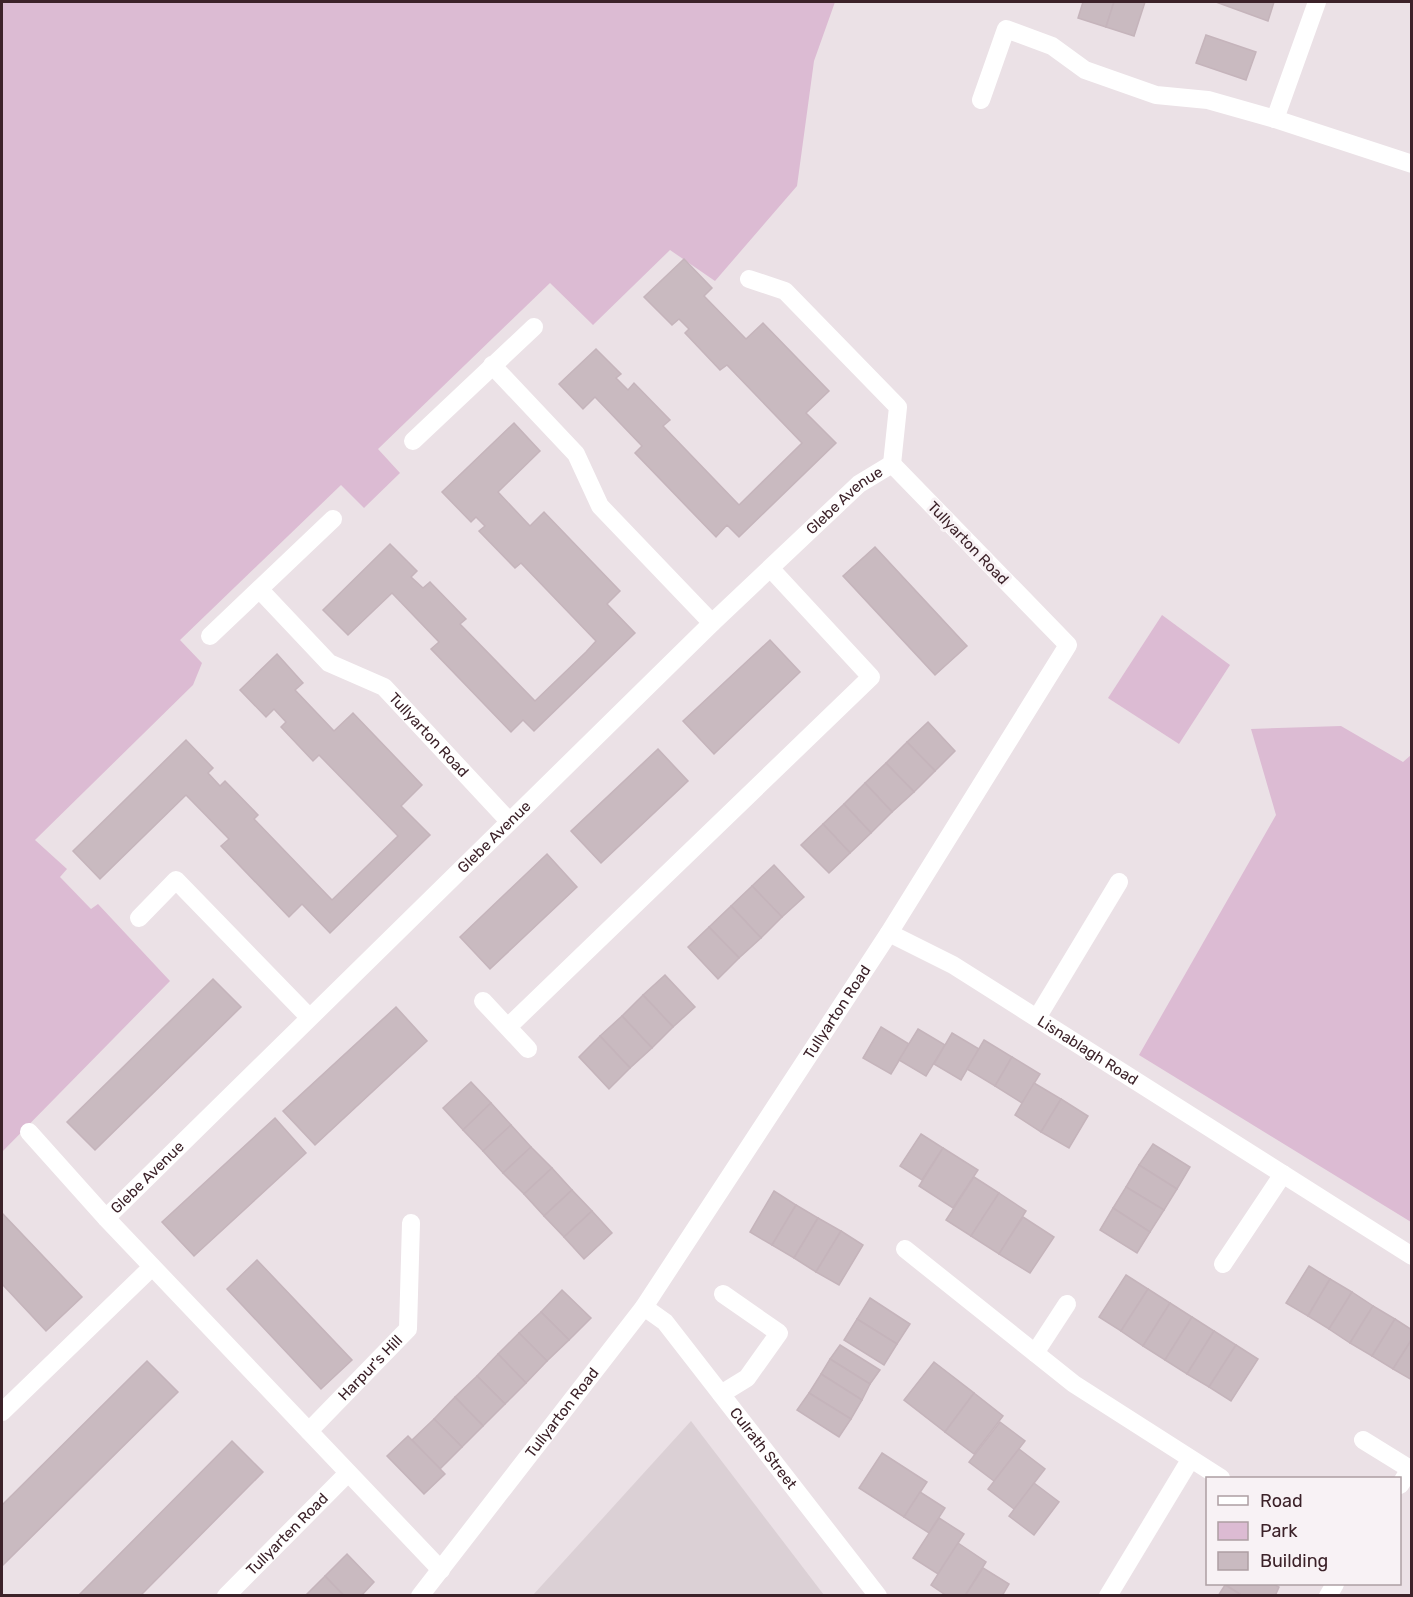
<svg xmlns="http://www.w3.org/2000/svg" width="1413" height="1597" font-family="Rubik,sans-serif">
	<rect width="100%" height="100%" fill="#ebe1e6"/>
	<!-- built -->
	<polygon fill="#dbd0d5" points="691,1421 824,1595 533,1595"/>
	<!-- green -->
	<g fill="#dcbbd3">
		<polygon points="2,2 835,2 814,61 797,186 715,281 670,250 593,325 550,283 378,449 400,473 364,508 341,485 180,640 202,663 193,685 35,840 67,869 60,877 91,909 98,904 170,981 2,1152"/>
		<polygon points="1162,615 1230,665 1179,744 1108,698"/>
		<polygon points="1341,726 1403,762 1411,755 1411,1222 1139,1055 1276,815 1251,729"/>
	</g>
	<!-- building -->
	<g fill="#c9bac0" stroke="#c5b4bb" stroke-width="1.5">
		<polygon points="1083,2 1114,2 1106,27 1078,18"/>
		<polygon points="1114,2 1145,2 1134,36 1106,27"/>
		<polygon points="1216,2 1274,2 1268,21"/>
		<polygon points="1206,35 1256,52 1246,80 1196,63"/>
		<polygon points="684,259 712,288 704,296 746,339 763,323 829,391 806,413 836,443 739,537 727,525 716,537 635,453 642,446 595,397 583,409 559,384 596,349 621,374 616,378 628,390 634,383 670,420 663,426 739,505 802,443 727,365 720,370 685,333 689,329 679,319 672,325 644,297"/>
		<polygon points="514,423 540,451 498,492 530,526 544,512 620,591 607,604 635,633 534,731 523,720 511,732 431,649 439,642 392,593 348,635 323,610 390,544 417,571 411,577 423,588 430,582 466,619 460,624 535,701 586,652 596,641 521,563 515,568 479,531 485,526 476,517 471,522 442,492"/>
		<polygon points="875,547 967,646 935,675 843,576"/>
		<polygon points="770,640 800,672 714,754 683,721"/>
		<polygon points="277,654 303,683 295,690 334,731 353,713 422,785 401,806 430,835 330,933 302,904 289,917 221,846 229,839 186,795 100,879 73,851 186,740 213,768 208,773 220,786 225,781 258,815 254,819 332,900 398,836 319,755 313,761 281,727 286,722 274,709 266,717 240,690"/>
		<polygon points="928,722 955,751 935,771 907,742"/>
		<polygon points="907,742 935,771 914,792 886,763"/>
		<polygon points="658,749 688,781 601,863 571,831"/>
		<polygon points="886,763 914,792 892,812 865,783"/>
		<polygon points="865,783 892,812 871,833 844,804"/>
		<polygon points="844,804 871,833 850,853 823,824"/>
		<polygon points="823,824 850,853 829,873 801,845"/>
		<polygon points="547,854 577,887 490,969 460,937"/>
		<polygon points="774,865 804,897 782,917 752,886"/>
		<polygon points="752,886 782,917 761,938 731,906"/>
		<polygon points="731,906 761,938 739,958 709,927"/>
		<polygon points="709,927 739,958 718,979 688,947"/>
		<polygon points="665,975 695,1007 673,1027 643,995"/>
		<polygon points="213,979 241,1007 95,1150 67,1122"/>
		<polygon points="643,995 673,1027 652,1048 622,1016"/>
		<polygon points="396,1007 427,1041 315,1145 283,1111"/>
		<polygon points="622,1016 652,1048 630,1068 600,1036"/>
		<polygon points="881,1027 909,1044 891,1074 863,1058"/>
		<polygon points="918,1029 945,1045 926,1076 899,1060"/>
		<polygon points="952,1033 979,1049 961,1080 934,1064"/>
		<polygon points="600,1036 630,1068 609,1089 579,1057"/>
		<polygon points="984,1040 1012,1057 995,1086 967,1069"/>
		<polygon points="1012,1057 1040,1074 1022,1103 995,1086"/>
		<polygon points="471,1082 491,1103 463,1130 443,1108"/>
		<polygon points="1034,1083 1061,1099 1041,1132 1015,1115"/>
		<polygon points="1061,1099 1088,1116 1069,1148 1041,1132"/>
		<polygon points="491,1103 511,1125 483,1151 463,1130"/>
		<polygon points="275,1118 306,1153 194,1256 162,1222"/>
		<polygon points="511,1125 531,1147 503,1173 483,1151"/>
		<polygon points="921,1134 943,1148 922,1180 900,1166"/>
		<polygon points="1153,1144 1190,1167 1177,1189 1139,1165"/>
		<polygon points="531,1147 552,1168 524,1194 503,1173"/>
		<polygon points="943,1148 978,1170 953,1208 919,1186"/>
		<polygon points="1139,1165 1177,1189 1164,1210 1126,1187"/>
		<polygon points="552,1168 572,1190 544,1216 524,1194"/>
		<polygon points="974,1177 999,1193 971,1236 946,1220"/>
		<polygon points="1126,1187 1164,1210 1150,1232 1113,1208"/>
		<polygon points="572,1190 592,1211 564,1237 544,1216"/>
		<polygon points="774,1191 796,1205 772,1245 750,1232"/>
		<polygon points="999,1193 1026,1211 999,1254 971,1236"/>
		<polygon points="796,1205 818,1218 794,1258 772,1245"/>
		<polygon points="1113,1208 1150,1232 1137,1253 1100,1230"/>
		<polygon points="592,1211 612,1233 584,1259 564,1237"/>
		<polygon points="2,1213 82,1297 46,1331 2,1284"/>
		<polygon points="1023,1217 1054,1237 1030,1273 999,1254"/>
		<polygon points="818,1218 841,1231 816,1272 794,1258"/>
		<polygon points="841,1231 863,1245 839,1285 816,1272"/>
		<polygon points="257,1260 352,1360 321,1389 227,1289"/>
		<polygon points="1309,1266 1330,1279 1308,1316 1286,1303"/>
		<polygon points="1126,1275 1148,1289 1121,1331 1099,1317"/>
		<polygon points="1330,1279 1352,1292 1329,1329 1308,1316"/>
		<polygon points="1148,1289 1170,1303 1143,1346 1121,1331"/>
		<polygon points="562,1290 591,1318 569,1340 541,1312"/>
		<polygon points="1352,1292 1373,1306 1350,1343 1329,1329"/>
		<polygon points="870,1298 910,1324 897,1344 857,1319"/>
		<polygon points="1170,1303 1192,1317 1165,1360 1143,1346"/>
		<polygon points="1373,1306 1395,1319 1372,1356 1350,1343"/>
		<polygon points="541,1312 569,1340 547,1361 519,1333"/>
		<polygon points="1192,1317 1214,1331 1187,1374 1165,1360"/>
		<polygon points="857,1319 897,1344 884,1365 844,1340"/>
		<polygon points="1395,1319 1412,1330 1412,1339 1393,1369 1372,1356"/>
		<polygon points="1214,1331 1236,1345 1209,1387 1187,1374"/>
		<polygon points="519,1333 547,1361 526,1383 498,1354"/>
		<polygon points="1412,1339 1412,1380 1393,1369"/>
		<polygon points="840,1345 880,1370 870,1384 830,1359"/>
		<polygon points="1236,1345 1258,1359 1231,1401 1209,1387"/>
		<polygon points="498,1354 526,1383 505,1404 477,1376"/>
		<polygon points="830,1359 870,1384 862,1400 821,1374"/>
		<polygon points="147,1361 178,1392 2,1566 2,1505"/>
		<polygon points="934,1362 974,1393 945,1432 904,1400"/>
		<polygon points="821,1374 862,1400 851,1419 809,1393"/>
		<polygon points="477,1376 505,1404 483,1426 455,1397"/>
		<polygon points="809,1393 851,1419 839,1437 797,1410"/>
		<polygon points="974,1393 1003,1416 974,1454 945,1432"/>
		<polygon points="455,1397 483,1426 462,1447 434,1419"/>
		<polygon points="434,1419 462,1447 440,1469 412,1440"/>
		<polygon points="1000,1422 1025,1441 994,1481 969,1462"/>
		<polygon points="408,1436 445,1474 424,1494 387,1456"/>
		<polygon points="232,1441 263,1472 140,1596 78,1596"/>
		<polygon points="1019,1449 1045,1469 1014,1509 988,1489"/>
		<polygon points="882,1453 927,1482 904,1517 859,1488"/>
		<polygon points="1034,1483 1059,1502 1034,1535 1009,1516"/>
		<polygon points="920,1492 945,1508 929,1533 904,1517"/>
		<polygon points="939,1518 964,1534 938,1574 913,1558"/>
		<polygon points="958,1543 986,1562 965,1596 947,1596 931,1585"/>
		<polygon points="347,1554 374,1582 361,1596 344,1596 325,1576"/>
		<polygon points="983,1568 1009,1584 1002,1596 965,1596"/>
		<polygon points="325,1576 344,1596 305,1596"/>
		<polygon points="1225,1584 1273,1584 1279,1587 1275,1596 1243,1596"/>
		<polygon points="1225,1585 1243,1596 1218,1596"/>
	</g>
	<g fill="none" stroke-linecap="round" stroke-linejoin="round">
		<!-- minor -->
		<g stroke="#fff" stroke-width="18">
			<polyline points="981,100 1006,29 1052,46 1085,70 1156,95 1208,100 1275,119 1412,164"/>
			<polyline points="1275,119 1317,2"/>
			<polyline points="749,279 785,291 898,407 892,464"/>
			<polyline points="492,365 576,454 600,506 712,623"/>
			<polyline points="413,441 534,327"/>
			<path id="s1" d="M 260,590 L 329,663 L 384,687 L 509,821"/>
			<polyline points="210,636 333,519"/>
			<polyline points="139,918 176,880 309,1017"/>
			<path id="s2" d="M 889,933 L 953,965 L 1412,1256"/>
			<polyline points="483,1001 528,1049"/>
			<polyline points="1037,1018 1119,882"/>
			<polyline points="508,1027 871,677 771,569"/>
			<polyline points="29,1132 106,1218 441,1570"/>
			<path id="s3" d="M 106,1218 L 712,623 L 859,484 L 892,464"/>
			<polyline points="905,1249 1074,1384 1221,1478"/>
			<polyline points="1223,1264 1283,1174"/>
			<path id="s4" d="M 644,1307 L 665,1322 L 878,1596"/>
			<polyline points="1035,1353 1067,1304"/>
			<polyline points="721,1394 747,1378 779,1333 723,1294"/>
			<polyline points="2,1412 152,1267"/>
			<path id="s5" d="M 309,1431 L 408,1329 L 411,1223"/>
			<polyline points="1363,1440 1410,1469 1400,1485"/>
			<path id="s6" d="M 226,1596 L 348,1473"/>
			<path id="s7" d="M 420,1596 L 644,1307 L 889,933 L 1068,645 L 892,464"/>
			<polyline points="1108,1596 1190,1460"/>
			<polyline points="1328,1596 1335,1584"/>
		</g>
	</g>
	<g text-anchor="middle" dominant-baseline="central" stroke-width="6" stroke-linejoin="round" paint-order="stroke">
		<!-- street labels -->
		<g font-size="15" fill="#3c2229" stroke="#f8f2f5">
			<text stroke="none"><textPath href="#s3" startOffset="1030">Glebe Avenue</textPath></text>
			<text transform="translate(968 543) rotate(46)">Tullyarton Road</text>
			<text stroke="none"><textPath href="#s1" startOffset="226">Tullyarton Road</textPath></text>
			<text stroke="none"><textPath href="#s3" startOffset="544">Glebe Avenue</textPath></text>
			<text stroke="none"><textPath href="#s7" startOffset="718">Tullyarton Road</textPath></text>
			<text stroke="none"><textPath href="#s2" startOffset="231">Lisnablagh Road</textPath></text>
			<text stroke="none"><textPath href="#s3" startOffset="58">Glebe Avenue</textPath></text>
			<text stroke="none"><textPath href="#s5" startOffset="88">Harpur's Hill</textPath></text>
			<text stroke="none"><textPath href="#s7" startOffset="232">Tullyarton Road</textPath></text>
			<text stroke="none"><textPath href="#s4" startOffset="186">Culrath Street</textPath></text>
			<text stroke="none"><textPath href="#s6" startOffset="87">Tullyarten Road</textPath></text>
		</g>
	</g>
	<!-- border -->
	<rect width="1413" height="1597" fill="none" stroke="#3c2229" stroke-width="6"/>
	<!-- legend -->
	<rect x="1206" y="1477" width="195" height="108" fill="#f8f2f5" stroke="#ad9fa3" stroke-width="1.5"/>
	<rect x="1218" y="1496" width="30" height="9" fill="#ffffff" stroke="#ad9fa3" stroke-width="1.5"/>
	<text x="1260" y="1507" font-size="18" fill="#3c2229">Road</text>
	<rect x="1218" y="1522" width="30" height="18" fill="#dcbbd3" stroke="#ad9fa3" stroke-width="1.5"/>
	<text x="1260" y="1537" font-size="18" fill="#3c2229">Park</text>
	<rect x="1218" y="1552" width="30" height="18" fill="#c9bac0" stroke="#ad9fa3" stroke-width="1.5"/>
	<text x="1260" y="1567" font-size="18" fill="#3c2229">Building</text>
</svg>
